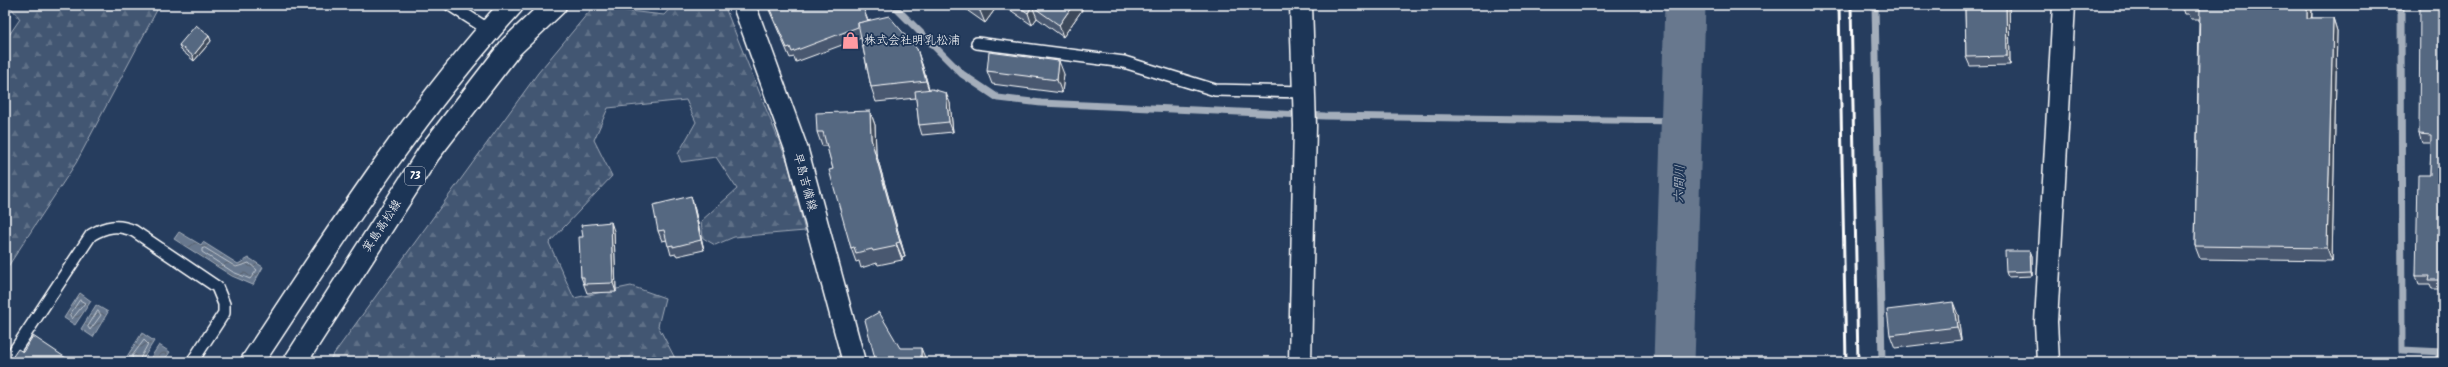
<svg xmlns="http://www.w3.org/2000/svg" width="2448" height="367" font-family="Kalam,'Klee One',sans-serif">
	<defs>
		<pattern id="forest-firs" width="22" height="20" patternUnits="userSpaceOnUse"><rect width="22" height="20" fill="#425672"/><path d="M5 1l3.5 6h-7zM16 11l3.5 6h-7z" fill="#5e6f87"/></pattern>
		<pattern id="water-waves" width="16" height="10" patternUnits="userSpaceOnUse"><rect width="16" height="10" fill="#67788e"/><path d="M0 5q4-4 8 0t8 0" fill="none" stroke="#5a626d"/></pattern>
	</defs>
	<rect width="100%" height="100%" fill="#263d5e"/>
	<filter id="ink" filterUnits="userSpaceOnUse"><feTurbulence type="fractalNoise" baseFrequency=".025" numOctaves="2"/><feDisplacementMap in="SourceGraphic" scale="8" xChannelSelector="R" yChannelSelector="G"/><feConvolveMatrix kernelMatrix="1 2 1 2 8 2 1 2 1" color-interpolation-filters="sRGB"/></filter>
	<g filter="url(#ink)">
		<!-- forest -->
		<g fill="url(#forest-firs)" stroke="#a0aab8">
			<polygon points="9,5 153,5 157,10 76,163 5,271 5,41 20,19"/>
			<polygon points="673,5 724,5 788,163 805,231 734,237 715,245 703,238 701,221 737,189 716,157 681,162 678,154 696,122 686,100 608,108 594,140 612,176 549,243 574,298 631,286 665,298 658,326 677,362 328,362 538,73 593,7 664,15"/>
		</g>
		<!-- water -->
		<g fill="url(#water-waves)" stroke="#a4aebb">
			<polygon points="179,232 201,245 203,242 238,264 249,258 263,267 253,285 232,276 174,239"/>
			<polygon points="80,293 91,301 75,325 64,318"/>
			<polygon points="96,305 108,312 93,337 81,329"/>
			<polygon points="142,333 154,341 141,362 132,362 126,358"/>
			<polygon points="159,345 170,352 163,362 148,362"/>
		</g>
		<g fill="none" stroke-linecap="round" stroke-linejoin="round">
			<!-- shore -->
			<g stroke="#c2c9d2" stroke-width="1">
				<polygon points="205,248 236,267 249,263 257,270 250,279 233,272 202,252 202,249"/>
				<polygon points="80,300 85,303 72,319 70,315"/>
				<polygon points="98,311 101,315 90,330 88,327"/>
				<polyline points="133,362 132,356 144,340 148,344 138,362"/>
			</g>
			<!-- stream -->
			<g stroke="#a4aebb" stroke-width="7">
				<polyline points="893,5 962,74 998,98 1041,103 1325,116 1681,121"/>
				<polyline points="1875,5 1882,362"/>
				<polyline points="2401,5 2402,350 2443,352"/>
				<polyline points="2439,362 2439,352"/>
			</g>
			<!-- river -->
			<polyline stroke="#67788e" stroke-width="41" points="1674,362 1685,5"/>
			<defs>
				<g id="lane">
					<polyline points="450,5 489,30"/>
					<polyline points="977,43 1124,62 1215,90 1304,92"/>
					<path d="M 7,362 L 91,235 C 106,226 118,224 134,231 L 217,287 L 224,304 L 224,313 L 192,362"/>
				</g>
				<g id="street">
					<polyline points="1300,362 1305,126 1301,5"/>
					<polyline points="2048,362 2046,322 2064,5"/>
				</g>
				<polyline id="secondary" points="744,5 797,151 854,362"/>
				<g id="primary">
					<path d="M 252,362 C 332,241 413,113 512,5"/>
					<polyline points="295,362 429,153 511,47 555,5"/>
				</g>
			</defs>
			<!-- lane casing -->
			<use href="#lane" stroke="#fff" stroke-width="14"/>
			<!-- street casing -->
			<use href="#street" stroke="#fff" stroke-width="25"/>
			<!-- secondary casing -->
			<use href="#secondary" stroke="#fff" stroke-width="25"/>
			<!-- primary casing -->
			<use href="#primary" stroke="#fff" stroke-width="25"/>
			<!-- lane -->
			<use href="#lane" stroke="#1d3557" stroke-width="11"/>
			<!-- street -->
			<use href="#street" stroke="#1d3557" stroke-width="22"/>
			<!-- secondary -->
			<use href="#secondary" stroke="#1d3557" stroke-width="22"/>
			<!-- primary -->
			<use href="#primary" stroke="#1d3557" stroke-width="22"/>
			<!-- rail -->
			<g stroke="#fff" stroke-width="3">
				<polyline points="1839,5 1846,362"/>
				<polyline points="1851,5 1858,362"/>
			</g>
		</g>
		<!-- wall -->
		<g fill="#49596f" stroke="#fff">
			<polygon points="767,5 862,5 868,21 922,64 929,89 950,103 953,132 922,135 919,125 916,98 876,102 871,87 861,38 796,62 794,57 790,58"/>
			<polygon points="966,5 998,5 985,23 968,11"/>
			<polygon points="1003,5 1080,5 1082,10 1063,37 1037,18 1032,25"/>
			<polygon points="1898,5 2009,5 2010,65 1970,66 1966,57 1965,6 1898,6"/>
			<polygon points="2182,5 2312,5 2312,18 2333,18 2337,31 2332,261 2200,259 2195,246 2199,19 2191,19 2189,14 2185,14"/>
			<polygon points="2443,5 2443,294 2441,289 2432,289 2430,284 2419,284 2416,276 2430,175 2431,143 2422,143 2419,134"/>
			<polygon points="209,36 211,41 194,61 181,50 179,45"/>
			<polygon points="987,71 1064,74 1062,93 992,84"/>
			<polygon points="870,111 875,125 876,153 905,256 902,257 902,260 878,265 877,263 861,268 859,261 856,262 851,248 833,169 827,146 822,146 817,132"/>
			<polygon points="694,206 704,250 677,256 676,254 671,255 667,240 662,241 658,231"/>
			<polygon points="614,231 616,292 587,293 581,277 583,237"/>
			<polygon points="2030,251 2032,256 2032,276 2008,277 2006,272"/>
			<polygon points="1958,315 1961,340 1895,348 1890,335"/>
		</g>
		<!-- shaded-wall -->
		<g fill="#3c485a" stroke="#fff">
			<polygon points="5,5 6,5 10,16 5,23"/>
			<polygon points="985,5 998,5 985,23 980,11"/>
			<polygon points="1073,5 1080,5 1082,10 1063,37 1059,25"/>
			<polygon points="2006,5 2009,5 2010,65 2007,56"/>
			<polygon points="2307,5 2312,5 2311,31 2307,18"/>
			<polygon points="1032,6 1037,18 1032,25 1028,13"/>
			<polygon points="2333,18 2337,31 2332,261 2327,248"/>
			<polygon points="209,36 211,41 194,61 193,56"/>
			<polygon points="917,49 922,64 931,96 926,81"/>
			<polygon points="1059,61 1064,74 1062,93 1057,80"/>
			<polygon points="946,93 950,103 953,132 949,122"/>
			<polygon points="870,111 875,125 876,153 905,256 900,242 871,139"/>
			<polygon points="691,196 694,206 704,250 701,240"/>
			<polygon points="611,222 614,231 616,292 613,283"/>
			<polygon points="896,243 902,257 902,260 897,246"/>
			<polygon points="2030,251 2032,256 2032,276 2031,271"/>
			<polygon points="1953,302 1958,315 1961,340 1957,327"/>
			<polygon points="921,348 926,360 926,362 921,362"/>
		</g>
		<!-- building -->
		<g fill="#556781" stroke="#fff">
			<polygon points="768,5 862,5 868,21 858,23 858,27 792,52 790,47 787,48"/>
			<polygon points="972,5 985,5 980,11"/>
			<polygon points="1016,5 1073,5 1059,25 1032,6 1028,13"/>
			<polygon points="1965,5 2006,5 2007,56 1966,57"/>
			<polygon points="2186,5 2307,5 2307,18 2333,18 2327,248 2195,246 2200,6 2186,6"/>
			<polygon points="2420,5 2443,5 2443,288 2441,288 2441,280 2428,280 2429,276 2416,276 2418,175 2430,175 2431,135 2419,134"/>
			<polygon points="889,16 917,49 926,81 871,87 858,23"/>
			<polygon points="196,25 209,36 193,56 179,45"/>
			<polygon points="989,52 1059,61 1057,80 987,71"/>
			<polygon points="932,89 946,93 949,122 919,125 915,91"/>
			<polygon points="870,111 871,139 900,242 896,243 897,246 873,251 872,249 856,253 854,247 851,248 829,170 833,169 823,132 817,132 816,113"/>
			<polygon points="691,196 701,240 673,247 673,245 668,246 664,230 658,231 653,205"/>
			<polygon points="611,222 613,283 584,284 584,277 581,277 579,237 583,237 581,225"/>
			<polygon points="2005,251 2030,251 2031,271 2006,272"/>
			<polygon points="1953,302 1957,327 1890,335 1887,310"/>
			<polygon points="879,312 900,348 921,348 921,362 876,362 865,320"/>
			<polygon points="33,336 72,362 9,362 18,349 23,352"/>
		</g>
	</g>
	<!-- icons -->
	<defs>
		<symbol id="shop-bare" viewBox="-9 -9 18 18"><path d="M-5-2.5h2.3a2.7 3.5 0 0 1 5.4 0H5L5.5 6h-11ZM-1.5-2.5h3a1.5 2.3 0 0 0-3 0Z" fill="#ff9aa2" stroke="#1d3557" stroke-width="2.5" paint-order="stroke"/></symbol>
	</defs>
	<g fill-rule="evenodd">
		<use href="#shop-bare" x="838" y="28" width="25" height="25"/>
	</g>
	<g text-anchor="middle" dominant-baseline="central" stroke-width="3.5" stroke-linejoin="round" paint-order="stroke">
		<!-- shield labels -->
		<rect fill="#1d3557" stroke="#bbc2cd" stroke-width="1" x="405" y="167" width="20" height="18" rx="3"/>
		<g font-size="11" font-weight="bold" fill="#fff">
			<text x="415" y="176">73</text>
		</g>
		<!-- poi labels -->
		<g font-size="12" fill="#fff" stroke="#1d3557" text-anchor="start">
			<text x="864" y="40">株式会社明乳松浦</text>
		</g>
		<!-- street labels -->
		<g font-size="12" fill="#fff" stroke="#1d3557">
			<text transform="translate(805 182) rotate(75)">早島吉備線</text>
			<text transform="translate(382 226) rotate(-57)">箕島高松線</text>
		</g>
		<!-- water labels -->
		<g font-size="13" font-style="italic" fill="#bbc2cc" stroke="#1d3557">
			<text transform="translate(1680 184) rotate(-88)">六間川</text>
		</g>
	</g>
	<!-- margin -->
	<rect width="2448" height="367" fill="none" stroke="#1d3557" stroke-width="20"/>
	<rect x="10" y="10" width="2428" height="347" fill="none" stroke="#fff" stroke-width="1.5" filter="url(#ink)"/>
</svg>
